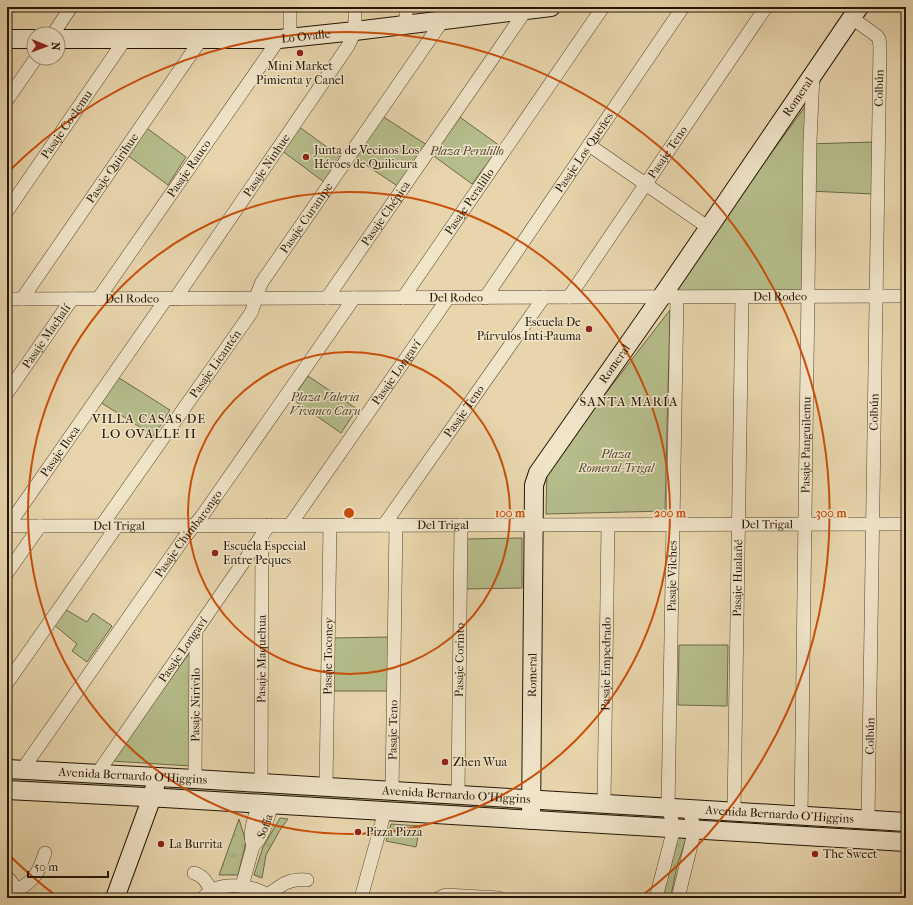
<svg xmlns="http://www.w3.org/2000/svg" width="913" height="905" font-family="'IM FELL French Canon',serif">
	<defs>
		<pattern id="grass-tufts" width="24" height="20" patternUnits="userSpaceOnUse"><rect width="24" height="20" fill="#b5bd8a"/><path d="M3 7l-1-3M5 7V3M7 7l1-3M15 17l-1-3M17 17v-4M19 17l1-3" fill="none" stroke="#9ba276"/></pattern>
	</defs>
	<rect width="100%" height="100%" fill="#e8d5ac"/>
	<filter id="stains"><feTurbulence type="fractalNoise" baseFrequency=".005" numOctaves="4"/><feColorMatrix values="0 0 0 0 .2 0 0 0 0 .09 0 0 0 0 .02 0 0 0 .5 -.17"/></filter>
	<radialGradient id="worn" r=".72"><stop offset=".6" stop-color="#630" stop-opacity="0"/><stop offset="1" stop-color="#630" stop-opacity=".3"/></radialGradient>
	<!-- grass -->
	<g fill="url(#grass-tufts)" stroke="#6c6948">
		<polygon points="906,695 906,801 904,801"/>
		<polygon points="7,775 138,781 143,786 138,791 7,784"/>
		<polygon points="173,786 348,794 347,803 168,791"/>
		<polygon points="354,797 413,797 414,803 413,808 354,803"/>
		<polygon points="424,798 519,803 518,813 421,809"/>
		<polygon points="545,807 661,812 664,818 661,823 542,812"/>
		<polygon points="697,812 878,825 877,830 838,830 699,824"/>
		<polygon points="280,818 288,819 280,830 266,855 262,878 254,875 263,847"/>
		<polygon points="239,819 246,842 238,875 219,875"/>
		<polygon points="678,837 686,839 677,866 671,895 666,895 661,887"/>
	</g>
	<!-- park -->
	<g fill="#b5bd8a" stroke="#6c6948">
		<polygon points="807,104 806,144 873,142 874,194 808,191 807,291 670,292"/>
		<polygon points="457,115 500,146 472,184 431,154"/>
		<polygon points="382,116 427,145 399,187 354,157"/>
		<polygon points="144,126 186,157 168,185 127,155"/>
		<polygon points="298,126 342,158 324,182 281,150"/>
		<polygon points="670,310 665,511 546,514 547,469"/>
		<polygon points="116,376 170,410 154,436 100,402"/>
		<polygon points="308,376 357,409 341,433 292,399"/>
		<polygon points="522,538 522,588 465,589 464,539"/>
		<polygon points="63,608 87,622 93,613 112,626 87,662 72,651 77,644 52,623"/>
		<polygon points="391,637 392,691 332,691 333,638"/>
		<polygon points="679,645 728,645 727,706 678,705"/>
		<polygon points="193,648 191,766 111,761"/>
		<polygon points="391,824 420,826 416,847 386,841"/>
	</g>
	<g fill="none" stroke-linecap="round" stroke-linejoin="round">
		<defs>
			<g id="street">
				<polyline points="290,7 290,38"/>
				<polyline points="852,18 877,36 879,39 880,46 868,820"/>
				<polyline points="406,24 406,7"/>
				<polyline points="53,34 71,7"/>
				<polyline points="7,100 36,58"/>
				<polyline points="589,145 709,228"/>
				<path id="s1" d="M 7,211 L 126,38"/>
				<path id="s2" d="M 569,297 L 766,7"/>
				<path id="s3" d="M 327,298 L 526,10"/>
				<path id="s4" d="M 403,298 L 603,7"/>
				<path id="s5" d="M 485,298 L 683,7"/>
				<path id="s6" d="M 7,299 L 905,296"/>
				<path id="s7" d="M 22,299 L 202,38"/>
				<path id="s8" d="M 98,299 L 279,39"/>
				<path id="s9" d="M 175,299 L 348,46 L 355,31 L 355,7"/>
				<path id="s10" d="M 7,393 L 72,299"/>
				<path id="s11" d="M 102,525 L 251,313 C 255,303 257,292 262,282 L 443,20"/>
				<path id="s12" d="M 290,525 L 448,298"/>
				<path id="s13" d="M 384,525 L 544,297"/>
				<path id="s14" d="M 7,526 L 904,524"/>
				<path id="s15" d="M 8,526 L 166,299"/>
				<polyline points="7,573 40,526"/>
				<polyline points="7,683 117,526"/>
				<path id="s16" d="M 22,770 L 184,538 L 202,516 L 354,298"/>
				<path id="s17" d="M 97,774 L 269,525"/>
				<path id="s18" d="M 195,779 L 196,631"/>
				<path id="s19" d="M 261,783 L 262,535"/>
				<path id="s20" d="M 326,787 L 330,525"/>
				<path id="s21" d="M 392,791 L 396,525"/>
				<path id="s22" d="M 458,794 L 461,525"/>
				<path id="s23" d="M 604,803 L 608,525"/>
				<path id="s24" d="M 734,811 L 742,297"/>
				<path id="s25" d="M 801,815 L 810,141 L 813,75"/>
				<path d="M 253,846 C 248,832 255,817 259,803"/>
				<path d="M 194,873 C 204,876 206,882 211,890"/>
				<path d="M 7,877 C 13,883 17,890 20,898"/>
				<path id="s26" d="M 242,886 L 253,846 C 265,835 267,819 272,804"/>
				<path d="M 17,890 C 35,881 39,871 45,853"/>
				<path d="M 268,895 C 281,885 289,878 307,880"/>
				<path d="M 203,898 C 216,883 236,884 254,889 C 260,891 266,893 271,898"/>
				<polyline points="361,898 385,811"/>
				<polyline points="439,898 446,895 499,898"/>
				<path id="s27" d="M 656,898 L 674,828 L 668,807 L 677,297"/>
				<polyline points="678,898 695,829 688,808"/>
			</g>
			<g id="secondary">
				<polyline points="7,39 34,39"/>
				<path id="s28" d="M 58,39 L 279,39 L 355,31 L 551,7"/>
				<path id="s29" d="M 7,769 L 195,779 L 906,822"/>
				<polyline points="7,790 164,798 906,842"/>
				<path id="s30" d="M 531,820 L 534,485 L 538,473 L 669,286 L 859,7"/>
				<polyline points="115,898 152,797 155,786"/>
			</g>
		</defs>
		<!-- street casing -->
		<use href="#street" stroke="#54452f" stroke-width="14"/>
		<!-- secondary casing -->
		<use href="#secondary" stroke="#231505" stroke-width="20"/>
		<!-- street -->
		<use href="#street" stroke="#f0e4c9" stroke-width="13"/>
		<!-- secondary -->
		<use href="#secondary" stroke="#f0e4c9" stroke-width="18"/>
	</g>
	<!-- distance rings -->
	<g fill="none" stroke="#ca4f0b" stroke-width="2">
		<circle cx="349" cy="513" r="161"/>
		<circle cx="349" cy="513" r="321"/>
		<path d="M59 898A482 482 0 0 1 8 854M8 172A482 482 0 1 1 639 898"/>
	</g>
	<!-- markers -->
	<g fill="#8f2418" stroke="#f0e4c9" stroke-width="1.5">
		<circle cx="300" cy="53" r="4"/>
		<circle cx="306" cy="157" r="4"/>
		<circle cx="589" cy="329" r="4"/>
		<circle cx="215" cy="553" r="4"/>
		<circle cx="445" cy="762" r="4"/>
		<circle cx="358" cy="832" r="4"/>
		<circle cx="161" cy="844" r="4"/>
		<circle cx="815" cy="854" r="4"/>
	</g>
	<g text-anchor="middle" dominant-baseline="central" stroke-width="3" stroke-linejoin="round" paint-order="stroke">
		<!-- street labels -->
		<g font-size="12" fill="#231505" stroke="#f0e4c9">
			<text stroke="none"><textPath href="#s28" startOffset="248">Lo Ovalle</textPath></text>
			<text transform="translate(879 88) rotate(-89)">Colbún</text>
			<text stroke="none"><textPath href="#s30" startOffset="805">Romeral</textPath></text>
			<text stroke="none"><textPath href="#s1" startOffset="105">Pasaje Coelemu</textPath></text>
			<text stroke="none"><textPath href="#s5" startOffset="176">Pasaje Los Queñes</textPath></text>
			<text stroke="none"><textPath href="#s2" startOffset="175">Pasaje Teno</textPath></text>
			<text stroke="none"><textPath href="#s9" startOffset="162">Pasaje Ninhue</textPath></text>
			<text stroke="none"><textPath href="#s7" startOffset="159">Pasaje Quirihue</textPath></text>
			<text stroke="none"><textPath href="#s8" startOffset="159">Pasaje Rauco</textPath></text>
			<text stroke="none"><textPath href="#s4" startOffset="117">Pasaje Peralillo</textPath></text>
			<text stroke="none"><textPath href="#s3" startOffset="103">Pasaje Chépica</textPath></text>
			<text stroke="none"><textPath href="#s11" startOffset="370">Pasaje Curanipe</textPath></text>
			<text stroke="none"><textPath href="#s6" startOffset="773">Del Rodeo</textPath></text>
			<text stroke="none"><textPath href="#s6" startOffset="449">Del Rodeo</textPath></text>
			<text stroke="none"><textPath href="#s6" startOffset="125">Del Rodeo</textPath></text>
			<text stroke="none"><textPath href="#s10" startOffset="69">Pasaje Machalí</textPath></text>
			<text stroke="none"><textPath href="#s11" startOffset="197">Pasaje Licantén</textPath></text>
			<text stroke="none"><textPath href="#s30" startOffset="481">Romeral</textPath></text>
			<text stroke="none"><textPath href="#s12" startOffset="186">Pasaje Longaví</textPath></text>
			<text stroke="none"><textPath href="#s13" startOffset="139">Pasaje Teno</textPath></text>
			<text transform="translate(874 412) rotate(-89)">Colbún</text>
			<text stroke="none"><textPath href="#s25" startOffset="370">Pasaje Panguilemu</textPath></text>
			<text stroke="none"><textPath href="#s15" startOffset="91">Pasaje Iloca</textPath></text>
			<text stroke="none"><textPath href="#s14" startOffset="760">Del Trigal</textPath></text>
			<text stroke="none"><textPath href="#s14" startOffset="112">Del Trigal</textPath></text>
			<text stroke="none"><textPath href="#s14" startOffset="436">Del Trigal</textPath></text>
			<text stroke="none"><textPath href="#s16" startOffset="289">Pasaje Chimbarongo</textPath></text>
			<text stroke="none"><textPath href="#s27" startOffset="325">Pasaje Vilches</textPath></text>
			<text stroke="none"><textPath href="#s24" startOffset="233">Pasaje Hualañé</textPath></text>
			<text stroke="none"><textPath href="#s17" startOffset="151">Pasaje Longaví</textPath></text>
			<text stroke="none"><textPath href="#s20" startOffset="131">Pasaje Toconey</textPath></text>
			<text stroke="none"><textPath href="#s19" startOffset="124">Pasaje Maquehua</textPath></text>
			<text stroke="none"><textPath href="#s22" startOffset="134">Pasaje Corinto</textPath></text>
			<text stroke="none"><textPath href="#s23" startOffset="139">Pasaje Empedrado</textPath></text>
			<text stroke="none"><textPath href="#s30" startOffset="145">Romeral</textPath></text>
			<text stroke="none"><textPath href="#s18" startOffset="74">Pasaje Nirivilo</textPath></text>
			<text stroke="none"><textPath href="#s21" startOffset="61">Pasaje Teno</textPath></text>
			<text transform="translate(870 736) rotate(-89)">Colbún</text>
			<text stroke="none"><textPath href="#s29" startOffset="126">Avenida Bernardo O'Higgins</textPath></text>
			<text stroke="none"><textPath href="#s29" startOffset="450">Avenida Bernardo O'Higgins</textPath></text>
			<text stroke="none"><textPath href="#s29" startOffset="774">Avenida Bernardo O'Higgins</textPath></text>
			<text stroke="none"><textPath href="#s26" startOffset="65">Sofía</textPath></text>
		</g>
		<!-- poi labels -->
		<g font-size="12" fill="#231505" stroke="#f0e4c9" text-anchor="start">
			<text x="300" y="66" text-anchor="middle">Mini Market<tspan x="300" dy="14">Pimienta y Canel</tspan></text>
			<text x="314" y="150">Junta de Vecinos Los<tspan x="314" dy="14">Héroes de Quilicura</tspan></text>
			<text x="581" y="322" text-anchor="end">Escuela De<tspan x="581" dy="14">Párvulos Inti-Pauma</tspan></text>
			<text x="223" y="546">Escuela Especial<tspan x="223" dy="14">Entre Peques</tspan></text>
			<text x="453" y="762">Zhen Wua</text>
			<text x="366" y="832">Pizza Pizza</text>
			<text x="169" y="844">La Burrita</text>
			<text x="823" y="854">The Sweet</text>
		</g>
		<!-- park labels -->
		<g font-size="12" font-style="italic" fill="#4f472d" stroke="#f0e4c9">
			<text x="467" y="151">Plaza Peralillo</text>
			<text x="325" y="397">Plaza Valeria<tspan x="325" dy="14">Vivanco Caru</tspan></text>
			<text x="616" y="454">Plaza<tspan x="616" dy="14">Romeral-Trigal</tspan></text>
		</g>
		<!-- neighbourhood labels -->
		<g font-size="13" letter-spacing="1" fill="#231505" stroke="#f0e4c9">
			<text x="629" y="401">SANTA MARÍA</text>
			<text x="149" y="418">VILLA CASAS DE<tspan x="149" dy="15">LO OVALLE II</tspan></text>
		</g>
	</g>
	<circle cx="349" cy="513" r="6" fill="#ca4f0b" stroke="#f0e4c9" stroke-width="2"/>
	<g font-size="12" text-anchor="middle" font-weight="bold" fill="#ca4f0b" stroke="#f0e4c9" stroke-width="3" stroke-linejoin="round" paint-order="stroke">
		<text x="510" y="517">100 m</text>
		<text x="670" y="517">200 m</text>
		<text x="831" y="517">300 m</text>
	</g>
	<!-- margin -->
	<rect width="913" height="905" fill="none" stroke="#e8d5ac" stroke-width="24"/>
	<rect x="8" y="8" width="897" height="889" fill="none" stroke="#231505" stroke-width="2"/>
	<rect x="12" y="12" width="889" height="881" fill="none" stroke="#231505"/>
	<!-- north arrow -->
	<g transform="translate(46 46) rotate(91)"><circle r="19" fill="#f0e4c9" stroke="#9e917b"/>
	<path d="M0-3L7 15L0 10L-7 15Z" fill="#8f2418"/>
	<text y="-6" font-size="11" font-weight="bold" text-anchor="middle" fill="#231505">N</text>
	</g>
	<!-- scale -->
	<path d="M28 871v6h80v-6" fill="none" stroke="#231505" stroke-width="2"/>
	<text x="34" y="871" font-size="12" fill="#231505" stroke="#f0e4c9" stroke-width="3" paint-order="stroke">50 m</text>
	<rect width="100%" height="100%" filter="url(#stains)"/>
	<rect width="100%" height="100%" fill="url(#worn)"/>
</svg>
